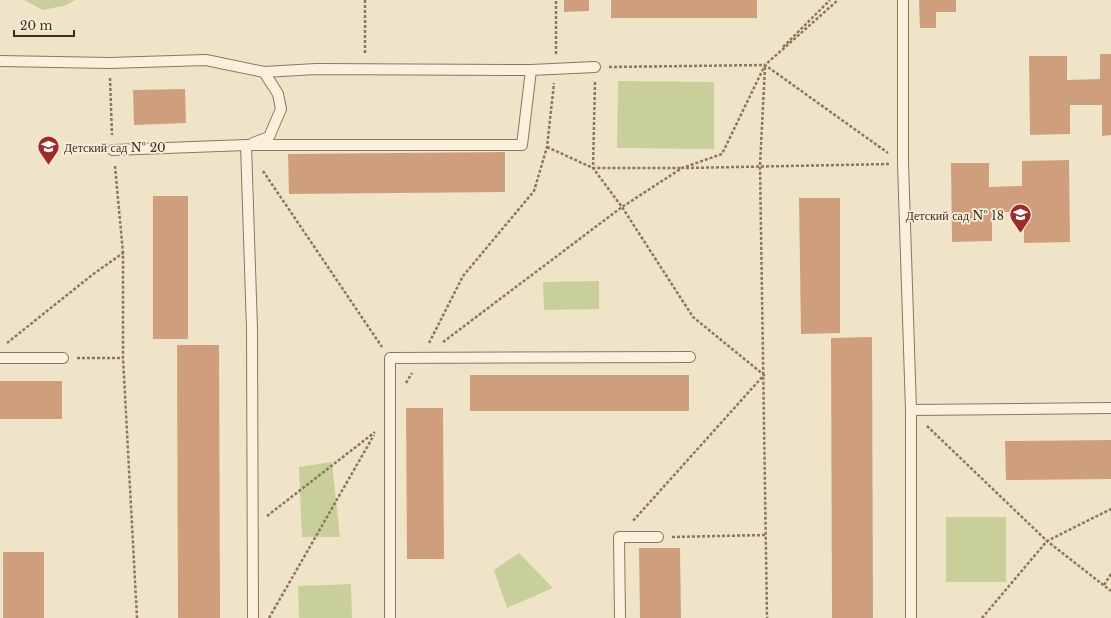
<svg xmlns="http://www.w3.org/2000/svg" width="1111" height="618" font-family="'Libre Baskerville',serif">
	<rect width="100%" height="100%" fill="#f0e4c8"/>
	<!-- green -->
	<g fill="#c9cf9b">
		<polygon points="24,0 75,0 67,5 43,10"/>
		<polygon points="618,81 714,82 714,149 617,148"/>
		<polygon points="599,281 599,309 544,310 543,282"/>
		<polygon points="332,462 340,537 302,537 299,467"/>
		<rect x="946" y="517" width="60" height="65"/>
		<polygon points="519,553 553,588 507,608 494,570"/>
		<polygon points="351,584 352,618 299,618 298,586"/>
	</g>
	<!-- building -->
	<g fill="#cf9f7d">
		<polygon points="564,0 589,0 589,11 564,12"/>
		<rect x="611" y="0" width="146" height="18"/>
		<polygon points="919,0 956,0 956,12 936,12 936,28 920,28"/>
		<polygon points="1100,54 1111,54 1111,135 1102,136 1102,105 1070,105 1070,134 1030,135 1029,56 1067,56 1067,80 1100,79"/>
		<polygon points="185,89 186,123 134,125 133,90"/>
		<polygon points="505,152 505,192 289,194 288,154"/>
		<polygon points="1069,160 1070,242 1024,243 1024,212 992,212 992,241 952,242 951,163 989,163 989,187 1022,186 1022,161"/>
		<rect x="153" y="196" width="35" height="143"/>
		<polygon points="799,198 840,198 840,333 801,334"/>
		<polygon points="872,337 873,618 832,618 831,338"/>
		<polygon points="177,345 219,345 220,618 178,618"/>
		<rect x="470" y="375" width="219" height="36"/>
		<rect x="0" y="381" width="62" height="38"/>
		<polygon points="406,408 443,408 444,559 407,559"/>
		<polygon points="1111,440 1111,479 1006,480 1005,441"/>
		<polygon points="639,548 680,548 681,618 640,618"/>
		<rect x="3" y="552" width="41" height="66"/>
	</g>
	<g fill="none" stroke-linecap="round" stroke-linejoin="round">
		<defs>
			<g id="service">
				<polyline points="903,0 903,163 911,410"/>
				<polyline points="0,61 109,63 206,60 264,72 278,94 281,109 269,137 253,143"/>
				<polyline points="264,72 316,69 531,70 595,67"/>
				<polyline points="246,145 252,329 253,618"/>
				<polyline points="113,150 246,145 522,145 531,70"/>
				<polyline points="0,358 63,358"/>
				<polyline points="390,618 390,358 690,357"/>
				<polyline points="620,618 619,537 658,537"/>
				<polyline points="911,618 911,410 1111,408"/>
			</g>
		</defs>
		<!-- service casing -->
		<use href="#service" stroke="#8d765c" stroke-width="12"/>
		<!-- path -->
		<g stroke="#8d765c" stroke-width="2.5" stroke-dasharray="3 2" stroke-linecap="butt">
			<polyline points="365,0 365,55"/>
			<polyline points="783,47 830,0"/>
			<polyline points="556,54 556,0"/>
			<polyline points="609,67 765,65 888,153"/>
			<polyline points="765,67 760,165 767,618"/>
			<polyline points="110,78 112,135"/>
			<polyline points="595,82 593,168 622,207 693,317 764,375 632,522"/>
			<polyline points="547,147 593,168 681,168"/>
			<polyline points="115,166 123,253 123,358 137,618"/>
			<polyline points="686,168 889,164"/>
			<polyline points="263,171 382,347"/>
			<polyline points="443,342 622,207 682,168 722,154 765,65 838,0"/>
			<polyline points="7,343 92,275 123,253"/>
			<polyline points="429,343 463,276 534,191 547,147 554,83"/>
			<polyline points="77,358 123,358"/>
			<polyline points="406,383 412,373"/>
			<polyline points="927,426 1047,541 1111,591"/>
			<polyline points="267,516 375,432"/>
			<polyline points="672,537 766,535"/>
			<polyline points="1104,585 1111,574"/>
			<polyline points="269,618 374,435"/>
			<polyline points="982,618 1047,541 1111,509"/>
		</g>
		<!-- service -->
		<use href="#service" stroke="#faf1dc" stroke-width="10"/>
	</g>
	<!-- icons -->
	<defs>
		<symbol id="school-pin" viewBox="-11 -11 22 30"><path d="M0 17L-7.5 6A9.5 9.5 0 1 1 7.5 6Z" fill="#9e2a2b" stroke="#f7eed8"/><path d="M0-5L7-2L0 1L-7-2ZM-4 1L0 2.5L4 1V4Q0 6-4 4Z" fill="#fff"/></symbol>
	</defs>
	<g fill-rule="evenodd">
		<use href="#school-pin" x="36" y="134" width="25" height="34"/>
		<use href="#school-pin" x="1008" y="202" width="25" height="34"/>
	</g>
	<g text-anchor="middle" dominant-baseline="central" stroke-width="3.5" stroke-linejoin="round" paint-order="stroke">
		<!-- poi labels -->
		<g font-size="12" fill="#3d2e20" stroke="#f7eed8" text-anchor="start">
			<text x="64" y="147">Детский сад № 20</text>
			<text x="1004" y="215" text-anchor="end">Детский сад № 18</text>
		</g>
	</g>
	<!-- scale -->
	<path d="M14 30v6h60v-6" fill="none" stroke="#3d2e20" stroke-width="2"/>
	<text x="20" y="30" font-size="12" fill="#3d2e20" stroke="#f7eed8" stroke-width="3" paint-order="stroke">20 m</text>
</svg>
